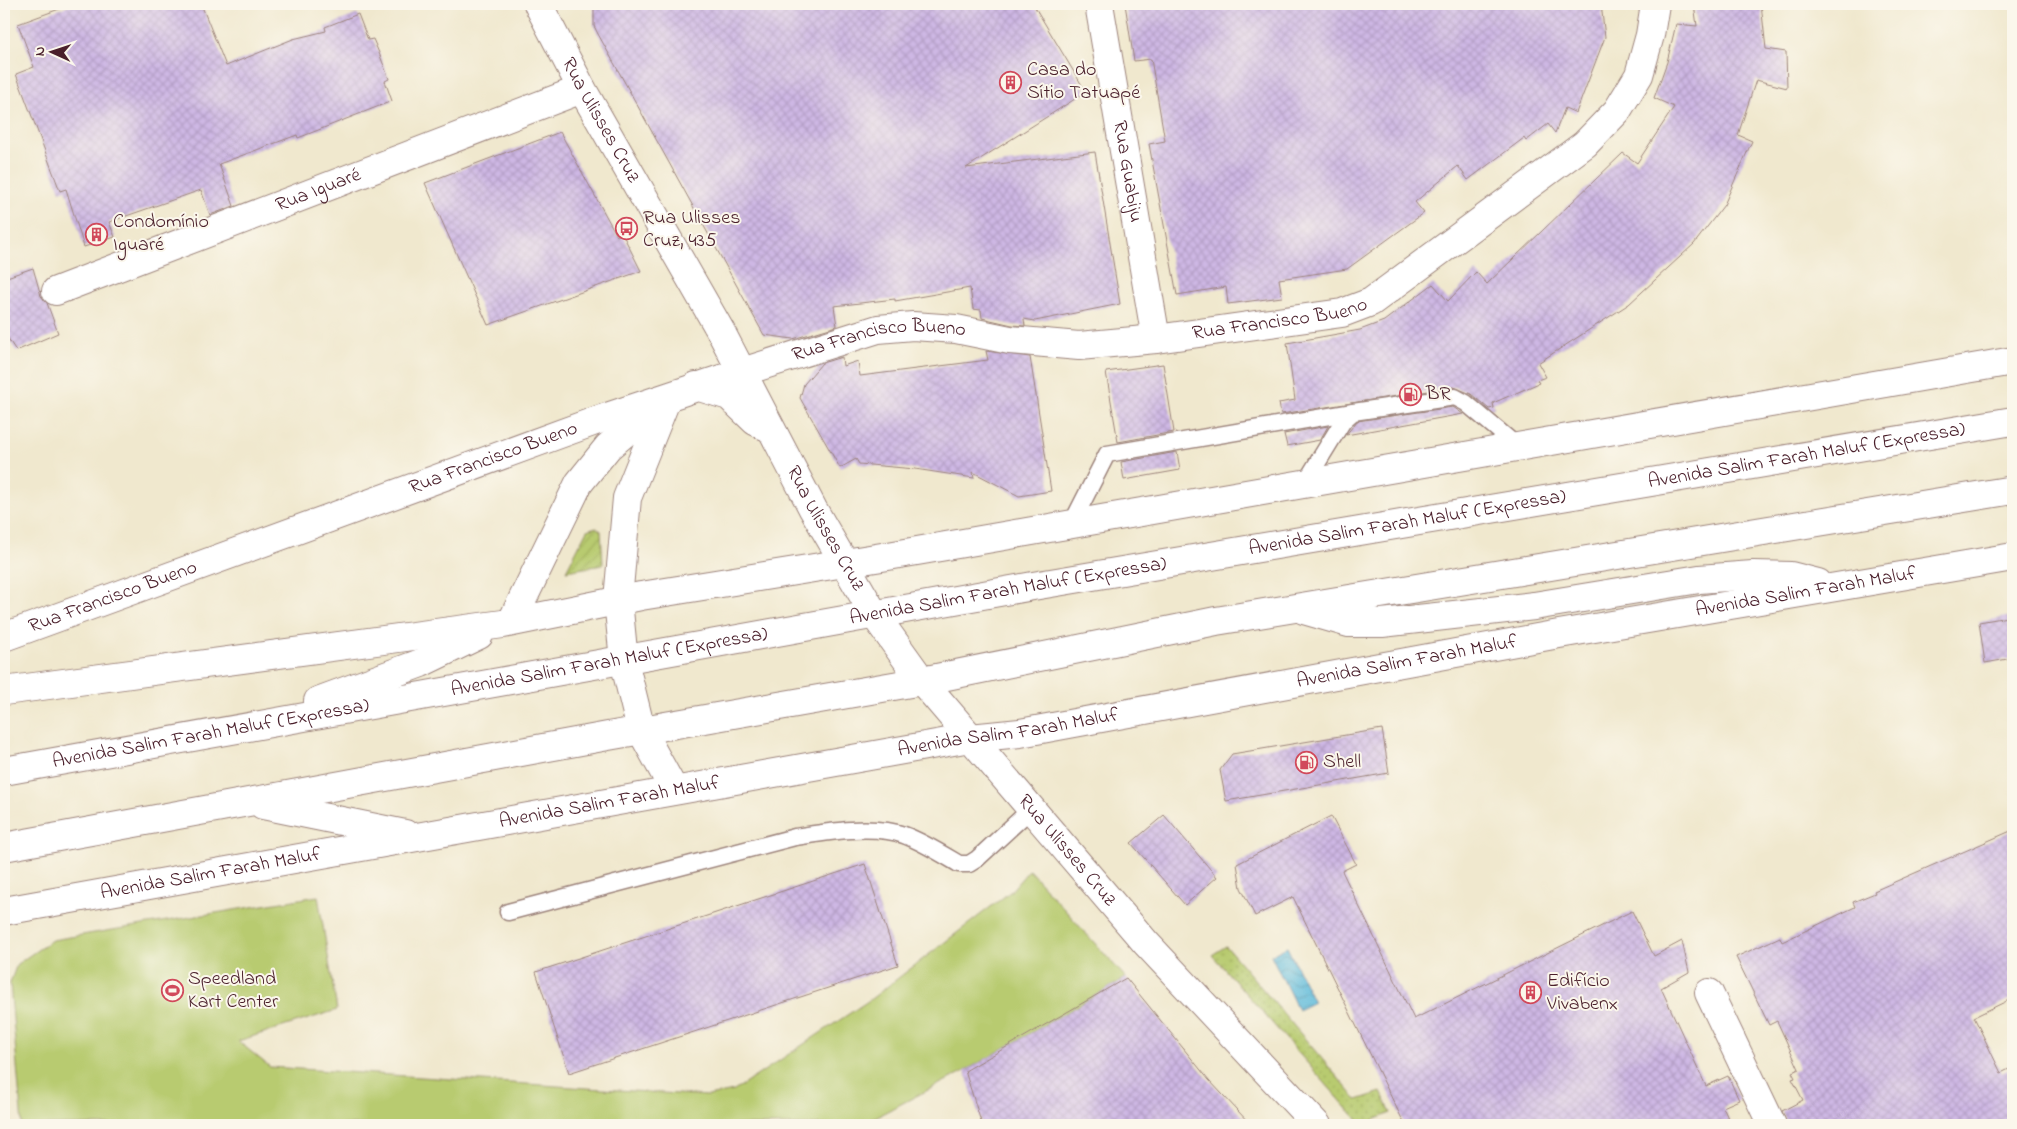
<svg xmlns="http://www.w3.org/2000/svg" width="2017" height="1129" font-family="'Indie Flower',sans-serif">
	<defs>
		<pattern id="grass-dots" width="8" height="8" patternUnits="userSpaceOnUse" patternTransform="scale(1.25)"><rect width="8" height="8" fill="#b8cb6f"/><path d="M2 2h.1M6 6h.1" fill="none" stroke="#a0ae60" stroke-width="1.8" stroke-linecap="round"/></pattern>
		<pattern id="garden-furrows" width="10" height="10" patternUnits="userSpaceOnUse" patternTransform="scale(1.25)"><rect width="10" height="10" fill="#b8cb6f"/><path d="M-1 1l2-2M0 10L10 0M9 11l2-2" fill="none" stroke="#a0ae60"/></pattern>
		<pattern id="water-waves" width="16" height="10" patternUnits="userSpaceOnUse" patternTransform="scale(1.25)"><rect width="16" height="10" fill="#5bbada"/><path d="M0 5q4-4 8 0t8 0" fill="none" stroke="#4d97b1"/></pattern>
		<pattern id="building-cross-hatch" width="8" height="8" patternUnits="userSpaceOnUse" patternTransform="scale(1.25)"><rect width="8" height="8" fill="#ceb7e4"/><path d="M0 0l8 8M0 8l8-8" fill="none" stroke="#b29dc4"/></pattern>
	</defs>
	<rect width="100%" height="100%" fill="#fbf7ec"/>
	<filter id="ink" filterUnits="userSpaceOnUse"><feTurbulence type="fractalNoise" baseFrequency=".02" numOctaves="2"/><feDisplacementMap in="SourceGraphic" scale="10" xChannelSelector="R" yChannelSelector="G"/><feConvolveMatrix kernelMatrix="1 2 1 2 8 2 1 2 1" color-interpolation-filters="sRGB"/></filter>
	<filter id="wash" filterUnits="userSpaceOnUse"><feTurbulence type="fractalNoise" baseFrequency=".0096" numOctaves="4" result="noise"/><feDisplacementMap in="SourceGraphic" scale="20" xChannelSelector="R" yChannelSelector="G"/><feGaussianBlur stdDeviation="1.12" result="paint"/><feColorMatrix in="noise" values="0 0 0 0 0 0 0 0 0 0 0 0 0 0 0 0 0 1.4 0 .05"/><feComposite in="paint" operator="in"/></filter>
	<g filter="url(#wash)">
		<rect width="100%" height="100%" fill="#f0e8ce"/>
		<!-- grass -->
		<polygon fill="url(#grass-dots)" stroke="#81754d" points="1226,946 1357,1100 1381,1092 1391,1113 1362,1125 1212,955"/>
		<!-- garden -->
		<polygon fill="url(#garden-furrows)" stroke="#81754d" points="596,527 601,531 603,565 566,571 587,530"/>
		<!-- pitch -->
		<polygon fill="#b8cb6f" stroke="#81754d" points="1029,870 1126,978 965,1071 860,1125 22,1125 10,983 17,964 52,940 318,896 337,1010 238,1041 270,1067 708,1096 734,1091 871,999 1010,892"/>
		<!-- water -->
		<polygon fill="url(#water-waves)" stroke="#526c82" points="1287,947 1314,1002 1298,1010 1271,955"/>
		<g id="blocks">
			<!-- building -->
			<g fill="url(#building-cross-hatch)">
				<polygon points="73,4 201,4 226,66 293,39 326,31 325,27 358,14 368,40 373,39 379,53 389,79 385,81 392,101 298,138 297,135 219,164 234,206 210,215 201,190 109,222 115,237 84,247 66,189 60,191 16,74 34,67 18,24"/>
				<polygon points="594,4 1033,4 1086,92 966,168 1095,152 1120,304 1035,321 1024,319 1025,326 1012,325 982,318 981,310 973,309 970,288 895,301 895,299 834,306 837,326 793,339 764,335 598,34 594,26"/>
				<polygon points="1125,4 1601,4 1605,37 1576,113 1565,108 1555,133 1548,124 1526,141 1524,138 1468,180 1458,166 1415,202 1424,213 1347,269 1279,279 1282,297 1228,304 1226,287 1177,295 1149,144 1165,141 1151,59 1134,61"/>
				<polygon points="1694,4 1761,4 1766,49 1786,52 1787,88 1756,80 1738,135 1752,141 1724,205 1694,244 1629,304 1538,363 1546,377 1537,380 1539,383 1493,403 1494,408 1489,409 1471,394 1454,387 1281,414 1279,403 1295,400 1287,343 1360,330 1384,321 1433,284 1448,301 1476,272 1487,284 1623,153 1637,163 1674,107 1654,98 1667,62 1676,24 1697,26"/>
				<polygon points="560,132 617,236 622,233 641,271 488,325 425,183"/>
				<polygon points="33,268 41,296 47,303 58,333 16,351 4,332 4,278"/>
				<polygon points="986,351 1030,357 1051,491 1019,496 973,472 974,478 915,469 859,464 856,459 840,468 800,398 804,384 822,363 842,357 843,366 858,361 860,376 988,360"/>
				<polygon points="1163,364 1174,432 1118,442 1106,372"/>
				<polygon points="1453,407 1463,414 1346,435 1357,421"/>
				<polygon points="1328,426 1320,440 1287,446 1284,434"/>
				<polygon points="1177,452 1180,470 1124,480 1121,462"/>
				<polygon points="2013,616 2013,658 1985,663 1979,622"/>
				<polygon points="1382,729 1389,773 1226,801 1220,770 1232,754"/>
				<polygon points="1164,815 1217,877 1185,905 1131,843"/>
				<polygon points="1331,816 1356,864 1342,871 1414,1019 1632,911 1654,956 1682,941 1689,972 1661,988 1706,1086 1728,1076 1739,1100 1723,1107 1731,1125 1405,1125 1293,897 1255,916 1241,888 1237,864"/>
				<polygon points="2013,830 2013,998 1974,1017 2001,1073 2013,1067 2013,1125 1787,1125 1782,1111 1803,1100 1792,1079 1795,1078 1792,1072 1799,1069 1777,1021 1769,1025 1736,957 1780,937 1782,942 1855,907 1853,902 1875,893 1874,891"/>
				<polygon points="865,864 898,965 569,1073 536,972"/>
				<polygon points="1126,978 1209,1080 1251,1125 982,1125 965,1071"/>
			</g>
		</g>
	</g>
	<g filter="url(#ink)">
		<use href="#blocks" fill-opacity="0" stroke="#9d847c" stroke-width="1"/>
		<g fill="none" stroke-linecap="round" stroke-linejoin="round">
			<defs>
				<g id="service">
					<polyline points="1305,483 1343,421 1353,412 1455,397 1466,403 1517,446"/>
					<polyline points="1072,523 1107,454 1353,412"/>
					<path d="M 508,912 L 795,837 C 826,832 874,824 904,835 C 923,842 942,854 959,864 L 969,864 L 977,859 L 1031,809"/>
				</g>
				<g id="minor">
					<path id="s1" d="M 1099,4 L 1156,339"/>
					<path id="s2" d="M 56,291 L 582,89"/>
					<path id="s3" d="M 742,372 L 878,329 L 913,326 L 956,329 L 1010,340 L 1079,346 L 1156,339 L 1342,313 L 1371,302 L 1585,144 L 1617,111 L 1639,75 L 1650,35 L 1655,4"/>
					<polyline points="1709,993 1772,1125"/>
				</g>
				<g id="tertiary">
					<path id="s4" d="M 538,4 L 582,89 L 720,330 L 813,509 L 874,614 L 922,681 L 1146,943 L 1317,1125"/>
					<polyline points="696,386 729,396 755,421 765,426"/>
					<path id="s5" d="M 4,637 L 598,420 L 742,372"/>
				</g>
				<g id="trunk">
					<polyline points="667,398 627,498 618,600 624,661 641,730 674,790"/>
					<polyline points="1304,610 1349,623 1382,623 1534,606 1699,579 1753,575 1791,576 1818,583"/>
					<polyline points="512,621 579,483 608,447 664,400"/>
					<polyline points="4,691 503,624 641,596 888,556 2013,361"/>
					<polyline points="318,701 421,663 479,635"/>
					<path id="s6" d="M 4,771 L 1033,586 L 2013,421"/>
					<polyline points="263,805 405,834"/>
					<polyline points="4,847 608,736 922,681 1216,621 2013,490"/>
					<path id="s7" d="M 4,911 L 970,738 L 1020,733 L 1559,634 L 2013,557"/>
				</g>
			</defs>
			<!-- service casing -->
			<use href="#service" stroke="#9d847c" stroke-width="19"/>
			<!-- minor casing -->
			<use href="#minor" stroke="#9d847c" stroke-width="30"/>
			<!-- tertiary casing -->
			<use href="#tertiary" stroke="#9d847c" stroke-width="30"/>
			<!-- trunk casing -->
			<use href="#trunk" stroke="#9d847c" stroke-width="30"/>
			<!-- service -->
			<use href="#service" stroke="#fff" stroke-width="16"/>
			<!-- minor -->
			<use href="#minor" stroke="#fff" stroke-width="28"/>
			<!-- tertiary -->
			<use href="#tertiary" stroke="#fff" stroke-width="28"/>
			<!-- trunk -->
			<use href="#trunk" stroke="#fff" stroke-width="28"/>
		</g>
	</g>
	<!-- icons -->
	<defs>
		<symbol id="building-ring" viewBox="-11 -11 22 22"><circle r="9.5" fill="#fbf7ec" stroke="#d1495b" stroke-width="1.5"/><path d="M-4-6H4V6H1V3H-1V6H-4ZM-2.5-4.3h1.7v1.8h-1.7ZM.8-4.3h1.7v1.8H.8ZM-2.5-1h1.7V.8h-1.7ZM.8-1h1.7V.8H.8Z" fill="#d1495b"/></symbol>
		<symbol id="bus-ring" viewBox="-11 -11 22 22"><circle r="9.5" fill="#fbf7ec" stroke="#d1495b" stroke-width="1.5"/><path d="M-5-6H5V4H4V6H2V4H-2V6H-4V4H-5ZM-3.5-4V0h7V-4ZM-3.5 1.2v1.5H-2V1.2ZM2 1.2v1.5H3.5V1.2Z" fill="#d1495b"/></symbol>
		<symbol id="fuel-ring" viewBox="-11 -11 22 22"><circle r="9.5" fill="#fbf7ec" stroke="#d1495b" stroke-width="1.5"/><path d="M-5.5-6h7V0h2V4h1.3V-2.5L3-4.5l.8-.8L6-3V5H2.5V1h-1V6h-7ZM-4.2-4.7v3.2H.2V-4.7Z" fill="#d1495b"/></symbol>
		<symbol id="stadium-ring" viewBox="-11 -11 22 22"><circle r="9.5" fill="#fbf7ec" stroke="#d1495b" stroke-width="1.5"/><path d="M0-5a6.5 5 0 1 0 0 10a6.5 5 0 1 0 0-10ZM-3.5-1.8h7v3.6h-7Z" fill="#d1495b"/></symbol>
	</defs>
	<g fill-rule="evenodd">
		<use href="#building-ring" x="998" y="70" width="25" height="25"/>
		<use href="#bus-ring" x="614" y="216" width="25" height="25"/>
		<use href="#building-ring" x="84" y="222" width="25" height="25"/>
		<use href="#fuel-ring" x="1398" y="382" width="25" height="25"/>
		<use href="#fuel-ring" x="1294" y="750" width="25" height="25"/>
		<use href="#stadium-ring" x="160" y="978" width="25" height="25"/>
		<use href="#building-ring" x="1518" y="980" width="25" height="25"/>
	</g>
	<g text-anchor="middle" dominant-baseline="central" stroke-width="4" stroke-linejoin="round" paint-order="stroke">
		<!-- poi labels -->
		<g font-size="20" fill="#4a1f2b" stroke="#fbf7ec" text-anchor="start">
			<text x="1027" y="70">Casa do<tspan x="1027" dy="23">Sítio Tatuapé</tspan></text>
			<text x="643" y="218">Rua Ulisses<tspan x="643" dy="23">Cruz, 435</tspan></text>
			<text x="113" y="222">Condomínio<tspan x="113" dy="23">Iguaré</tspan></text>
			<text x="1426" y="394">BR</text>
			<text x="1323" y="762">Shell</text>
			<text x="188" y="979">Speedland<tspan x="188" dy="23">Kart Center</tspan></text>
			<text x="1547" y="981">Edifício<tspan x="1547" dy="23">Vivabenx</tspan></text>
		</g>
		<!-- street labels -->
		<g font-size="20" fill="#4a1f2b" stroke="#fbf7ec">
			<text stroke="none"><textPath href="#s4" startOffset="132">Rua Ulisses Cruz</textPath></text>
			<text stroke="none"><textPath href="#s1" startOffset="170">Rua Guabiju</textPath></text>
			<text stroke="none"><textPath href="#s2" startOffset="281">Rua Iguaré</textPath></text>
			<text stroke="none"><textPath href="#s3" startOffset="548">Rua Francisco Bueno</textPath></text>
			<text stroke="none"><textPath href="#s3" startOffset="142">Rua Francisco Bueno</textPath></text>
			<text stroke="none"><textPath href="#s6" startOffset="1830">Avenida Salim Farah Maluf (Expressa)</textPath></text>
			<text stroke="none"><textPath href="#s5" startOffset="521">Rua Francisco Bueno</textPath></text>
			<text stroke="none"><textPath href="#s6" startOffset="1425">Avenida Salim Farah Maluf (Expressa)</textPath></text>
			<text stroke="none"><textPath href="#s4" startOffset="598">Rua Ulisses Cruz</textPath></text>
			<text stroke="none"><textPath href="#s6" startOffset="1020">Avenida Salim Farah Maluf (Expressa)</textPath></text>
			<text stroke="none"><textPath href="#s7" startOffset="1830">Avenida Salim Farah Maluf</textPath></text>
			<text stroke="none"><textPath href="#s5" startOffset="116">Rua Francisco Bueno</textPath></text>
			<text stroke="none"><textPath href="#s6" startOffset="615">Avenida Salim Farah Maluf (Expressa)</textPath></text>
			<text stroke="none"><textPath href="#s7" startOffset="1425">Avenida Salim Farah Maluf</textPath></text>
			<text stroke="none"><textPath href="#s6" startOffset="210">Avenida Salim Farah Maluf (Expressa)</textPath></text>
			<text stroke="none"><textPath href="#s7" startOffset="1020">Avenida Salim Farah Maluf</textPath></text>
			<text stroke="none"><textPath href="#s7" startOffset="615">Avenida Salim Farah Maluf</textPath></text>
			<text stroke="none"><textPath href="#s4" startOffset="1002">Rua Ulisses Cruz</textPath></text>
			<text stroke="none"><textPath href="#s7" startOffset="210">Avenida Salim Farah Maluf</textPath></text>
		</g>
	</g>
	<!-- margin -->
	<rect width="2017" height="1129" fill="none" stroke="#fbf7ec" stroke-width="20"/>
	<!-- north arrow -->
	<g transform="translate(52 52) rotate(273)" stroke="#fbf7ec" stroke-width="4" paint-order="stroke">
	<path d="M0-4L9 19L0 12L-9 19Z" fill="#4a1f2b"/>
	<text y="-8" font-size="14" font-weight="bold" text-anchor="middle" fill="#4a1f2b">N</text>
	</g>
</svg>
